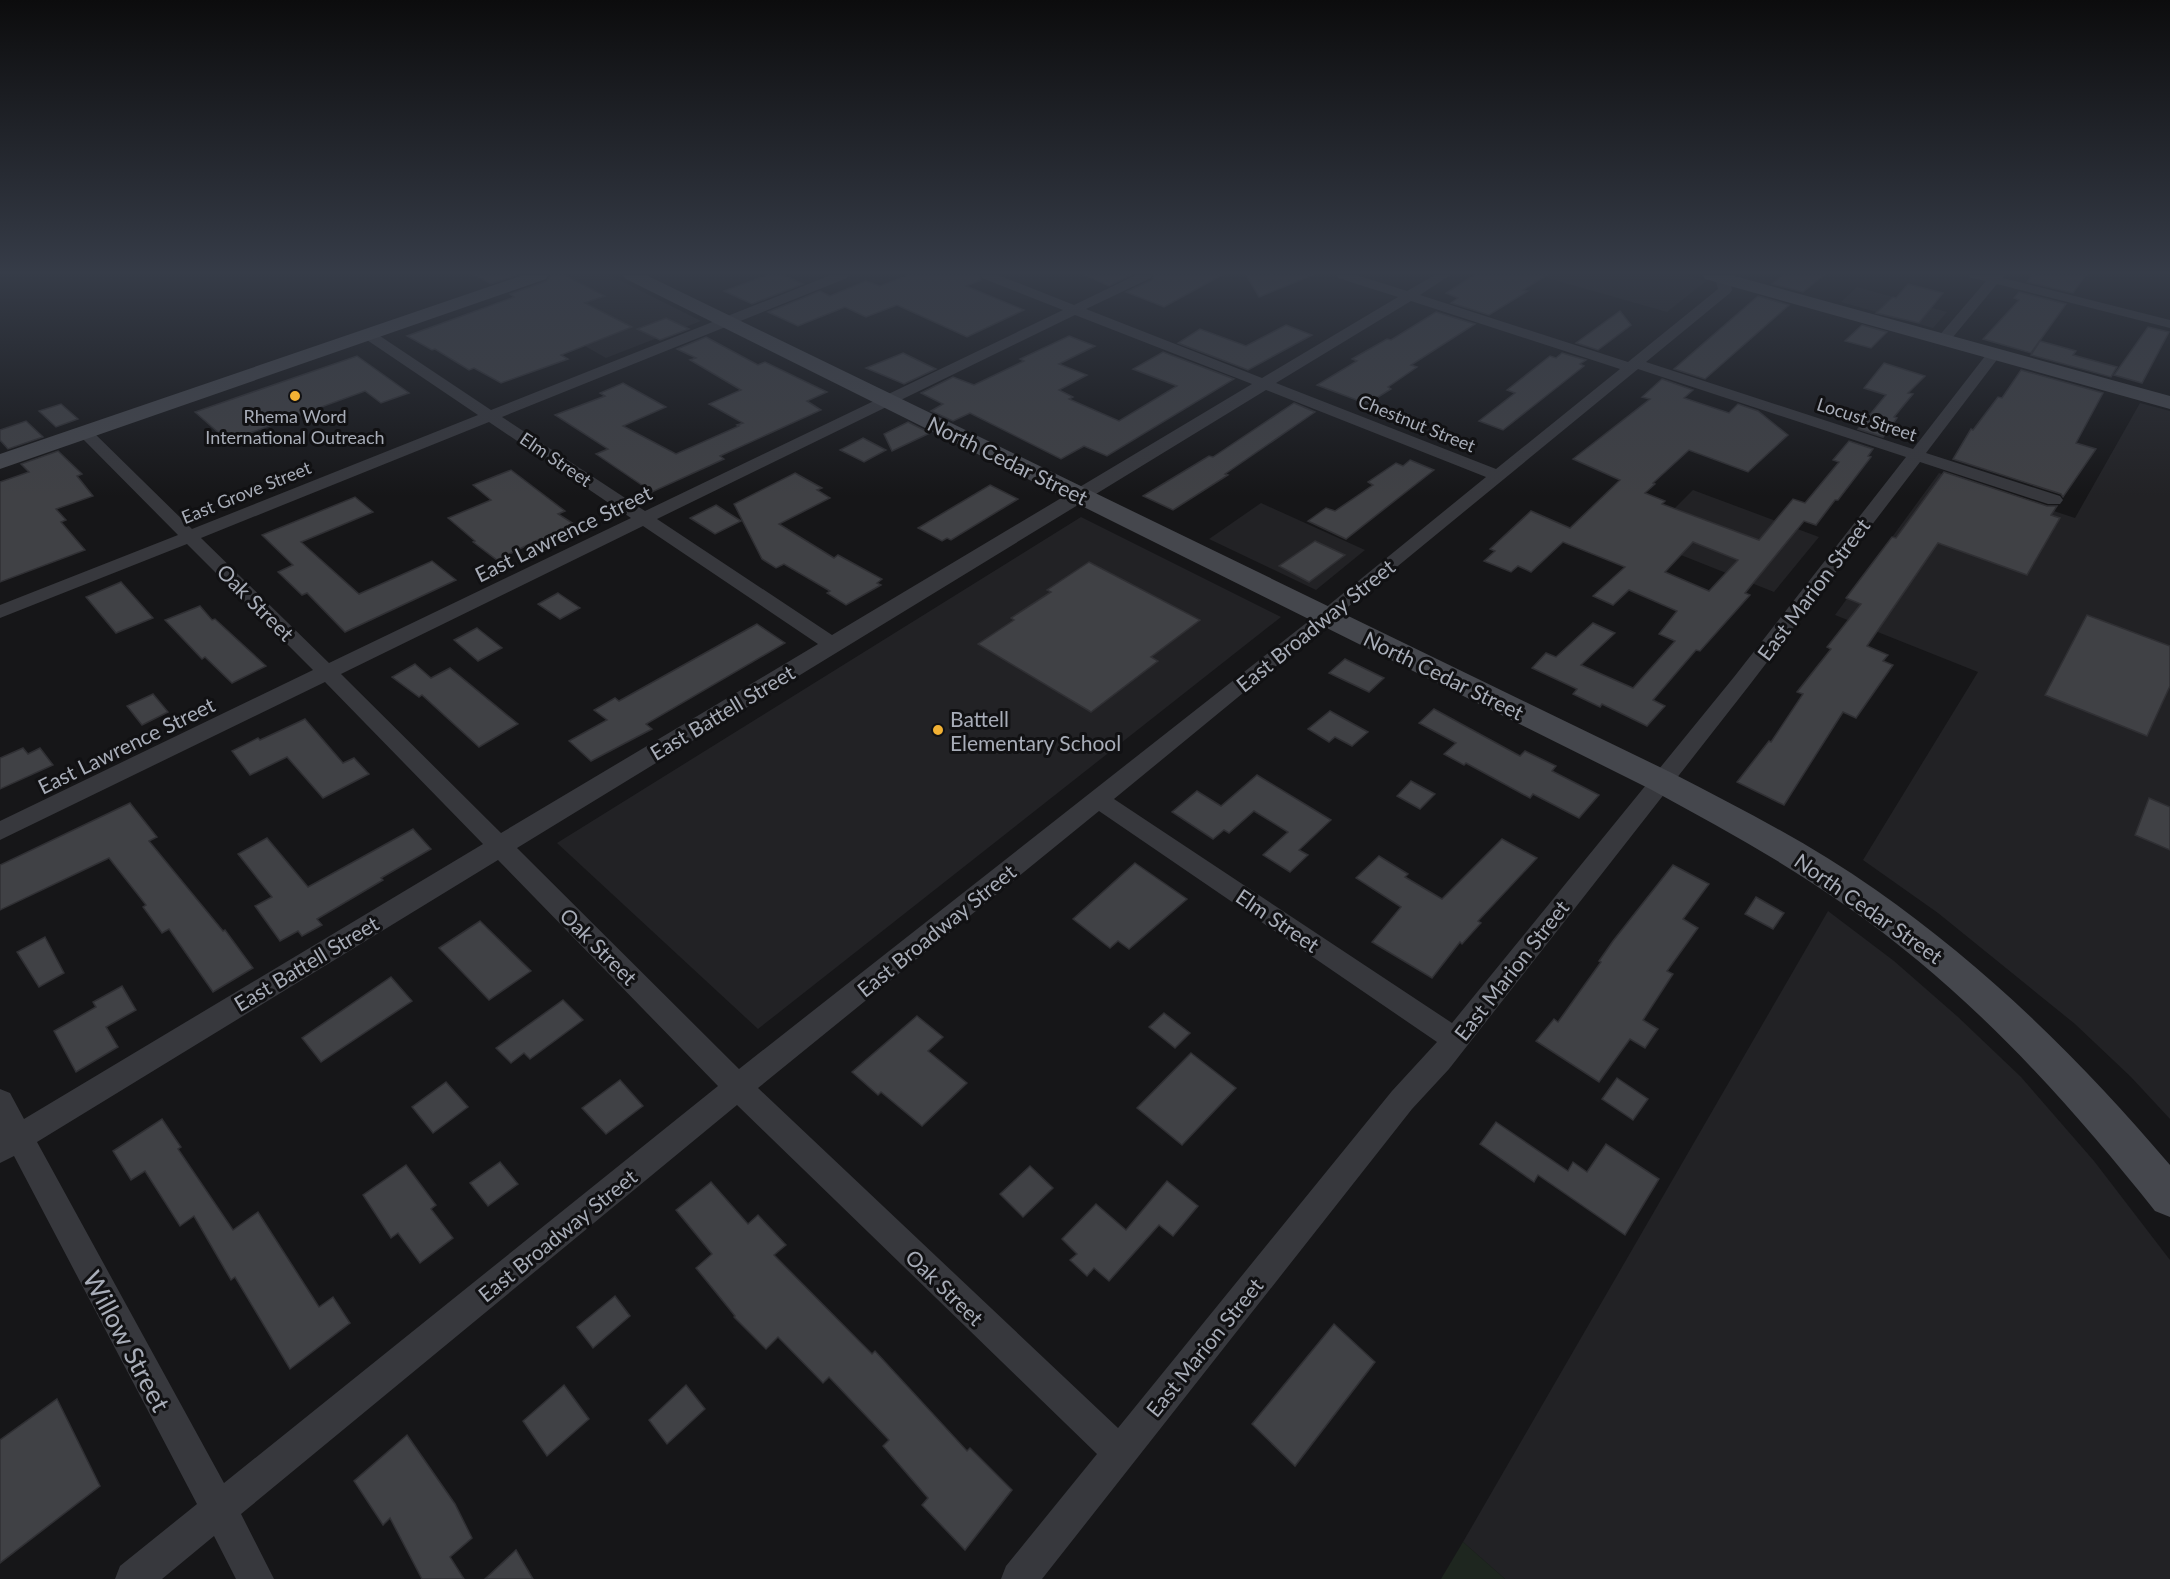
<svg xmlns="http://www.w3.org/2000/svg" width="2170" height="1579" font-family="Lato,sans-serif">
	<rect width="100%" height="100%" fill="#161618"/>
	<!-- built -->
	<g fill="#222225">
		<polygon points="570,275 609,275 701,321 606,358 539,320 545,284"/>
		<polygon points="1537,275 1685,275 1706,281 1667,312"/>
		<polygon points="1857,287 1947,312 1933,328 1841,302"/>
		<polygon points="2140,403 2170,411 2170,1119 2131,1077 2075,1024 1938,913 1863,860 1978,672 1835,615 1939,473 2075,518"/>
		<polygon points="1693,490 1819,537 1774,592 1643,540"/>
		<polygon points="1261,503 1365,550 1316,590 1209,539"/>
		<polygon points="1081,517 1281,617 758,1029 557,843"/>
		<polygon points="1828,911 1894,961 1958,1017 2021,1077 2094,1161 2170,1260 2170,1579 1505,1579 1463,1542"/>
	</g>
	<!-- green -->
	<polygon fill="#1e261f" points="1463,1542 1505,1579 1441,1579"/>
	<!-- building -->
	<g fill="#404145" stroke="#303034" stroke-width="1.5" fill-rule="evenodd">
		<polygon points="475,275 517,275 491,284"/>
		<polygon points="551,275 565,275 605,296 585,303 632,327 561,355 568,359 501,383 474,368 469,370 435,349 432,350 407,336 514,297 510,294 547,281"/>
		<polygon points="767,275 784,275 803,284 752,304 724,291"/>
		<polygon points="908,275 979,275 981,280 966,286 1024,310 967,337 897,305 866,317 845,307 798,326 768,312 820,291 830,296 866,281 880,286"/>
		<polygon points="1085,275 1131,275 1109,286"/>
		<polygon points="1154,275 1222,275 1164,307 1126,292 1152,280"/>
		<polygon points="1246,275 1313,275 1259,297"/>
		<polygon points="1474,275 1547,275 1523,290 1528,291 1489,315 1451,303 1458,298 1446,293"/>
		<polygon points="1783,275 1824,275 1803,292 1772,284"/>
		<polygon points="2032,275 2086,275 2073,293 2027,282"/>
		<polygon points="1908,284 1943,293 1919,323 1876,313 1893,297 1896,298"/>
		<polygon points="2019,292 2066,304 2031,353 1983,339 2019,300 2014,298"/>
		<polygon points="1758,296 1789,305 1705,379 1674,369"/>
		<polygon points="1620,311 1631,325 1598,350 1576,343"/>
		<polygon points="1436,312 1475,324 1411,365 1417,367 1388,387 1391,389 1367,404 1317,385 1357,361 1352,359 1387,339 1391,340"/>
		<polygon points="666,318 689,329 660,340 637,329"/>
		<polygon points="1286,325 1312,335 1248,370 1178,343 1200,329 1246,346"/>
		<polygon points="1862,325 1887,332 1871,348 1845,341"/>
		<polygon points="2148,327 2169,332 2142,383 2114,375"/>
		<polygon points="1069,336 1095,346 1059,364 1087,375 1059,390 1073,397 1069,399 1119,421 1177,386 1133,369 1163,352 1234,379 1107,456 1084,446 1061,459 970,413 953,421 931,411 943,404 921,393 953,377 974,385 1024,361 1020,359"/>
		<polygon points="706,337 758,365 765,362 827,392 807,401 821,410 720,456 724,459 652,492 596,454 608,449 555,415 605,396 600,393 623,383 666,407 623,426 676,454 739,426 737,425 743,423 709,404 741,390 690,360 696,358 677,349"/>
		<polygon points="2040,341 2076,351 2073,355 2117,367 2111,377 2031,355"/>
		<polygon points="903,353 936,369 904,384 866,368"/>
		<polygon points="1562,353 1586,360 1580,364 1584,366 1503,430 1479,421 1515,393 1507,390 1550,356 1556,358"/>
		<polygon points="357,356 409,393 381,403 365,391 228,441 195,412"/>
		<polygon points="1884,363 1925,376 1908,393 1913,394 1894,417 1897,418 1883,437 1858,429 1886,395 1864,388"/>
		<polygon points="2021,370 2103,393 2076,443 2096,449 2063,497 2061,494 1953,459 1971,429 1973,430 1998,397 2002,398"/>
		<path d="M 1662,379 L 1693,390 L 1684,398 L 1729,413 L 1738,404 L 1758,411 L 1788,435 L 1748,472 L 1689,450 L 1653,483 L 1655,484 L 1645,493 L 1665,501 L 1662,504 L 1759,540 L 1793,499 L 1805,503 L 1839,462 L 1833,460 L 1849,441 L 1873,449 L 1868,456 L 1871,457 L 1838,500 L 1835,500 L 1816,525 L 1804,521 L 1745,593 L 1750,595 L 1700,651 L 1696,650 L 1653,700 L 1665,706 L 1647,726 L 1602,704 L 1600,707 L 1573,694 L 1577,689 L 1532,668 L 1546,653 L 1556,657 L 1593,623 L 1615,633 L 1581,665 L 1633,688 L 1675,641 L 1659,634 L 1677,611 L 1629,590 L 1613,605 L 1593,596 L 1625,567 L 1563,542 L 1531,572 L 1518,566 L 1511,572 L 1484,561 L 1495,551 L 1490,549 L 1531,511 L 1570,528 L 1620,480 L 1573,459 L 1650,399 L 1642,397 ZM 1693,542 L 1738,560 L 1709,591 L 1665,572 Z"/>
		<polygon points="1294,403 1315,412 1225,474 1228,475 1173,510 1143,496 1209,456 1213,457"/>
		<polygon points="61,404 78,419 56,427 39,411"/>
		<polygon points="26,421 43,437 8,449 0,440 0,430"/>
		<polygon points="908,422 930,433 892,451 884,434"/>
		<polygon points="863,438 886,450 864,462 840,450"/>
		<polygon points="58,451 82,474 77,476 93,496 56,509 66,520 61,522 85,550 0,582 0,482 29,472 21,464"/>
		<polygon points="1410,460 1434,470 1346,539 1308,521 1326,508 1335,511 1373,485 1368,482 1396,463 1403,466"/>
		<polygon points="511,470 565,511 558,514 577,526 544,542 540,539 497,560 473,542 475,541 448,518 491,500 473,485"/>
		<polygon points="1944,472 2047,506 2057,506 2051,515 2060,518 2027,575 1938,543 1867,646 1888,655 1883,661 1893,665 1856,718 1843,712 1784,805 1737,782 1769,741 1771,742 1803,694 1797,692 1831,649 1827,647 1861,604 1846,598 1892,537 1896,538"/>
		<polygon points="795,473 822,488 817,490 830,498 779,524 834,558 838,555 882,579 877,583 881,585 846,605 827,593 830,591 784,564 776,568 762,559 734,504"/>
		<polygon points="990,485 1018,499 951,540 947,538 942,541 918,528"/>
		<polygon points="355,497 373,512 301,542 359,594 432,561 456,580 345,632 307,593 302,595 278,572 293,565 262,535"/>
		<polygon points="716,505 741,521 715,534 690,518"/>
		<polygon points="1315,541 1345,555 1309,582 1279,566"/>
		<polygon points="1089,562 1200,620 1151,657 1158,661 1091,712 978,644 1014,620 1011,618 1051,592 1047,590"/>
		<polygon points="121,582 153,618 116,633 86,597"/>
		<polygon points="558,593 580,608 560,619 538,604"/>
		<polygon points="200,606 212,620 215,619 266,666 232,683 205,657 202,659 165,620"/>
		<polygon points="2087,615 2170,646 2170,686 2147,736 2045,695"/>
		<polygon points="757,624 785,643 646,724 652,729 591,761 569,741 607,720 594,710 615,698 619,701"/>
		<polygon points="477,628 502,648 478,661 454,640"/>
		<polygon points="1345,659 1384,678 1369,692 1329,673"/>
		<polygon points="415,664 431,678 450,668 518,724 479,747 422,695 419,697 392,677"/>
		<polygon points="153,694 168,712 142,725 127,706"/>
		<polygon points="1434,709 1520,756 1525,751 1556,766 1552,771 1599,795 1579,818 1533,794 1530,798 1466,763 1464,765 1444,754 1456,743 1419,723"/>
		<polygon points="1330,711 1368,732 1352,746 1335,737 1329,742 1308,729"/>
		<polygon points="305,719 343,763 354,758 369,774 323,798 287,757 250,775 232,751 258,738 260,740"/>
		<polygon points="23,748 28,754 40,748 53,765 0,789 0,758"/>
		<polygon points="1257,775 1331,820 1299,850 1308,855 1290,872 1263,855 1288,832 1254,811 1229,833 1224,830 1213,839 1172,812 1197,791 1221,806"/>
		<polygon points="1411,781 1435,794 1420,809 1397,796"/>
		<polygon points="2149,798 2170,807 2170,850 2135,835"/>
		<polygon points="130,803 157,837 149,841 223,931 225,930 253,968 213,992 169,929 162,933 143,907 146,905 109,858 0,910 0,865"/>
		<polygon points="413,829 431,849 381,878 383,880 317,919 322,925 302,936 298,931 280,941 255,906 272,897 238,854 267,838 308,887"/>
		<polygon points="1502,839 1537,858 1478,921 1481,923 1462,944 1460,942 1432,978 1372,942 1401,907 1356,878 1379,856 1408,874 1405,877 1442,899"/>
		<polygon points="1135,863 1187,899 1129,949 1118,941 1110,948 1073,919"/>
		<polygon points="1673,865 1709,884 1683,919 1698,928 1667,971 1673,974 1643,1020 1658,1029 1645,1048 1630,1039 1599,1082 1536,1041 1554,1019 1558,1022 1601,962 1599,961 1613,941"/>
		<polygon points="1756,897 1784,913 1773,929 1745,914"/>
		<polygon points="480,921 531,971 489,1000 439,948"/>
		<polygon points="45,937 64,973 39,987 17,952"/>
		<polygon points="391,977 412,1001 321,1062 302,1038"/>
		<polygon points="122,986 136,1010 106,1027 118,1047 76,1072 54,1031 96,1007 93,1002"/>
		<polygon points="563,1000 583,1020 530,1059 524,1053 511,1063 496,1048"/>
		<polygon points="1164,1013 1190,1033 1175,1048 1149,1027"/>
		<polygon points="917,1016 943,1037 928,1051 967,1083 922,1126 881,1092 878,1095 852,1072"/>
		<polygon points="1191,1053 1236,1088 1182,1145 1137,1108"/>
		<polygon points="1617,1078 1648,1099 1633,1120 1602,1099"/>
		<polygon points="620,1080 643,1106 606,1134 582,1108"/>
		<polygon points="446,1082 468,1107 433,1133 412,1107"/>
		<polygon points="162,1119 181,1147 178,1149 233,1230 258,1212 319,1307 333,1297 350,1323 290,1369 235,1277 231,1280 194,1216 180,1226 145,1171 131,1180 113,1151"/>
		<polygon points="1496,1122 1568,1171 1573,1162 1587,1172 1606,1144 1659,1179 1625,1235 1538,1175 1534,1182 1480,1144"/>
		<polygon points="500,1162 518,1184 488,1206 470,1183"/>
		<polygon points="406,1165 436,1205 431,1209 453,1238 420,1263 398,1233 391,1238 363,1195"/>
		<polygon points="1030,1166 1053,1188 1023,1217 1000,1194"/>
		<polygon points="1167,1181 1198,1206 1173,1236 1159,1225 1109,1281 1094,1268 1087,1276 1070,1260 1077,1254 1062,1239 1096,1204 1126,1230"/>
		<polygon points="711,1182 748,1224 758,1215 786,1245 774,1255 872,1354 875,1351 967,1451 970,1448 1012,1490 965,1550 922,1505 928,1498 883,1446 889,1440 829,1377 823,1383 778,1337 766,1349 734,1317 735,1316 696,1268 712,1254 676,1210"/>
		<polygon points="615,1296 630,1316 593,1348 577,1327"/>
		<polygon points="1334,1324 1375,1362 1295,1466 1252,1424"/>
		<polygon points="564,1385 589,1419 547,1456 523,1421"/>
		<polygon points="686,1385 705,1409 667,1444 649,1420"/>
		<polygon points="57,1399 100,1486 0,1563 0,1440"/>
		<polygon points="407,1435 455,1504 472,1538 450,1557 464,1579 422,1579 390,1518 383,1525 354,1481"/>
		<polygon points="516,1550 533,1579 485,1579"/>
	</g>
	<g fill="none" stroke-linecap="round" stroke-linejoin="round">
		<!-- street -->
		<g fill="#37383d" fill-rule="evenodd">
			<path d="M 831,275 L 849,275 L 847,278 L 502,417 L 645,511 L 1063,310 L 982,278 L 981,275 L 998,275 L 1074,305 L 1136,275 L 1152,275 L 1151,278 L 1086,309 L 1262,378 L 1398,297 L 1338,278 L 1337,275 L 1356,275 L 1407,291 L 1435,275 L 1450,275 L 1420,295 L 1628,362 L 1718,289 L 1715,278 L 1717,275 L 1725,275 L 1729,278 L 1732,290 L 1730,293 L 1646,362 L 1913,449 L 1989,351 L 1999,351 L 2001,354 L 1999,357 L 1926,453 L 2060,496 L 2063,500 L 2060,504 L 2048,504 L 1920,462 L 1748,687 L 1449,1069 L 1412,1109 L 1042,1579 L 1001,1579 L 1006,1566 L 1097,1454 L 737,1105 L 241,1514 L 274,1579 L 236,1579 L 214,1536 L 162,1579 L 115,1579 L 120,1566 L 197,1504 L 14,1156 L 0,1163 L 0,1089 L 10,1093 L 24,1119 L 483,844 L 325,682 L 0,840 L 0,821 L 313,670 L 187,544 L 0,618 L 0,605 L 178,535 L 77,433 L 85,428 L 91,430 L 192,529 L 478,415 L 364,338 L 362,335 L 364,332 L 374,332 L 491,410 ZM 1411,301 L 1620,369 L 1496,469 L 1276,383 ZM 1075,315 L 1252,384 L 832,635 L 657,519 ZM 1638,369 L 1906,457 L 1734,677 L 1452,1023 L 1114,799 ZM 1266,390 L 1486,477 L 1319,613 L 739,1069 L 517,848 ZM 489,422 L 631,518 L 329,663 L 201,538 ZM 643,526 L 818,644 L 501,833 L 341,674 ZM 1099,811 L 1437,1042 L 1392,1091 L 1118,1428 L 758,1088 ZM 498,860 L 718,1086 L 224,1483 L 37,1142 Z"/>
			<polygon points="1969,275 2004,275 2003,278 2170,320 2170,328 1997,284 1948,343 1938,343 1936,340 1938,337 1986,281 1971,278"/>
		</g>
		<!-- secondary -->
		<g fill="#45474d" fill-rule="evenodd">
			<polygon points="523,275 549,275 546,279 0,469 0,454"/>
			<path d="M 623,275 L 646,275 L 1672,773 C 1742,809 1812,845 1876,890 C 1987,968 2083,1062 2170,1165 L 2170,1217 L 2155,1211 C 2066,1099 1968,991 1849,908 C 1786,863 1718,826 1650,789 L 626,279 Z"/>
			<polygon points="1702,275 1731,275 2170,396 2170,409 1705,279"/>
		</g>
	</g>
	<!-- sky -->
	<linearGradient id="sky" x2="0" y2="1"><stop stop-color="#0c0c0d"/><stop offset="0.55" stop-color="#363c48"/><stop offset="1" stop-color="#363c48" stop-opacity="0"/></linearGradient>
	<rect width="2170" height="496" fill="url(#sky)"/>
	<!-- markers -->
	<g fill="#f2b134" stroke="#111113" stroke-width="2">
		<circle cx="295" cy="396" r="6"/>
		<circle cx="938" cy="730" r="6"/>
	</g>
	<g text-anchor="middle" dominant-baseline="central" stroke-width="6" stroke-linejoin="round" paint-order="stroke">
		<!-- far-poi labels -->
		<g font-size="18" fill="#a8adb8" stroke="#111113">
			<text x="295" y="416">Rhema Word<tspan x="295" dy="21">International Outreach</tspan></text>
		</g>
		<!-- far-street labels -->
		<g font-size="18" fill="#a8adb8" stroke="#111113">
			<text transform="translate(1867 419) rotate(18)">Locust Street</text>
			<text transform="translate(1417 423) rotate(22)">Chestnut Street</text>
			<text transform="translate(556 459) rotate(34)">Elm Street</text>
			<text transform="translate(246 492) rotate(-22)">East Grove Street</text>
		</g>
		<!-- street labels -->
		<g font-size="21" fill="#a8adb8" stroke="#111113">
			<text transform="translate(1008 460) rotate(26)">North Cedar Street</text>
			<text transform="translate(563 533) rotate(-26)">East Lawrence Street</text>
			<text transform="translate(1813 589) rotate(-53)">East Marion Street</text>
			<text transform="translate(256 602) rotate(45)">Oak Street</text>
			<text transform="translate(1315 625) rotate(-39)">East Broadway Street</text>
			<text transform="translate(1444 675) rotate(26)">North Cedar Street</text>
			<text transform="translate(722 712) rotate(-31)">East Battell Street</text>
			<text transform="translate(126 745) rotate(-26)">East Lawrence Street</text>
			<text transform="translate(1869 908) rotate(35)">North Cedar Street</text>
			<text transform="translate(1278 920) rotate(34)">Elm Street</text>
			<text transform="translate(936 930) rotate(-39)">East Broadway Street</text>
			<text transform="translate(599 946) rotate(45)">Oak Street</text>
			<text transform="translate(306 963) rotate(-31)">East Battell Street</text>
			<text transform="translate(1511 970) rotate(-52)">East Marion Street</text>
			<text transform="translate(557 1235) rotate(-39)">East Broadway Street</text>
			<text transform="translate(945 1287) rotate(44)">Oak Street</text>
			<text transform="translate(1204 1347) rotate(-51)">East Marion Street</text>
		</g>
		<!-- poi labels -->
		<g font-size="21" fill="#a8adb8" stroke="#111113" text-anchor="start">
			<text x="950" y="718">Battell<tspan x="950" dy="24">Elementary School</tspan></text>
		</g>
		<!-- near-street labels -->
		<g font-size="26" fill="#a8adb8" stroke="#111113">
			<text transform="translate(127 1341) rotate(62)">Willow Street</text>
		</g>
	</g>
</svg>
